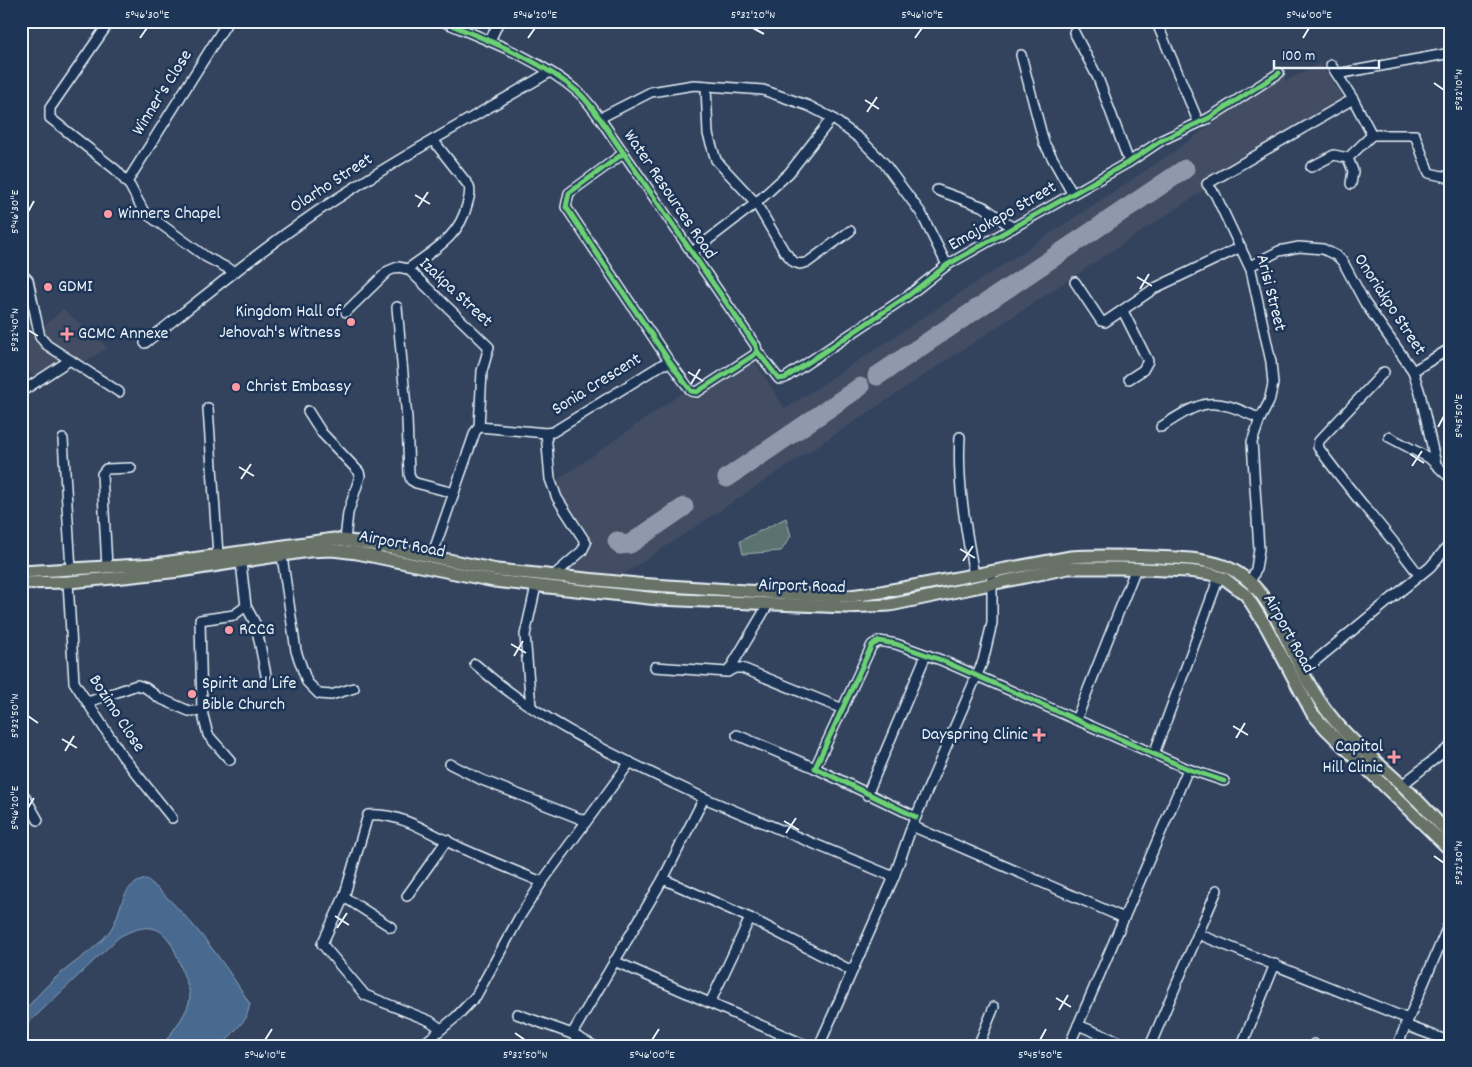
<svg xmlns="http://www.w3.org/2000/svg" width="1472" height="1067" font-family="Dekko,sans-serif">
	<rect width="100%" height="100%" fill="#33435e"/>
	<filter id="ink" filterUnits="userSpaceOnUse"><feTurbulence type="fractalNoise" baseFrequency=".02" numOctaves="2"/><feDisplacementMap in="SourceGraphic" scale="10" xChannelSelector="R" yChannelSelector="G"/><feConvolveMatrix kernelMatrix="1 2 1 2 8 2 1 2 1" color-interpolation-filters="sRGB"/></filter>
	<g filter="url(#ink)">
		<!-- built -->
		<g fill="#424d63">
			<polygon points="1320,63 1343,98 621,576 564,570 588,554 592,547 552,484 682,393 695,400 754,360 785,409 1166,157 1282,74 1286,81"/>
			<polygon points="29,301 35,337 63,360 39,380 21,367 21,311"/>
			<polygon points="63,309 108,348 82,363 44,338 41,329"/>
		</g>
		<!-- green -->
		<polygon fill="#5a736f" stroke="#a1b2b4" points="786,518 791,536 781,551 743,554 740,541"/>
		<!-- water -->
		<path fill="#4a6a90" stroke="#89a0ba" d="M 147,879 C 189,915 221,957 250,1004 L 246,1018 L 222,1046 L 162,1046 C 171,1033 184,1018 189,1003 C 192,992 186,983 183,973 C 171,937 161,914 119,937 L 21,1030 L 21,1015 C 33,1001 45,986 59,975 C 75,961 96,949 109,932 C 124,912 118,884 147,879 Z"/>
		<g fill="none" stroke-linecap="round" stroke-linejoin="round">
			<!-- taxiway -->
			<g stroke="#8e9aab" stroke-width="19">
				<polyline points="877,376 1185,169"/>
				<polyline points="727,478 860,387"/>
				<polyline points="617,541 620,545 630,544 684,507"/>
			</g>
			<defs>
				<g id="minor">
					<polyline points="106,21 106,27 50,108 50,118 116,170 130,186 144,212 206,257 235,272"/>
					<path d="M 442,21 C 489,41 540,59 579,93 C 588,101 596,113 603,123 L 756,346 L 757,351 L 754,355 L 697,392 L 691,391 L 671,364 L 566,207 L 569,193 L 624,153"/>
					<polyline points="1156,21 1198,121"/>
					<polyline points="1074,32 1098,78 1129,162"/>
					<polyline points="490,41 499,21"/>
					<polyline points="1021,55 1044,143 1072,193"/>
					<polyline points="1331,65 1353,99 1372,135"/>
					<polyline points="1337,74 1451,53"/>
					<polyline points="706,86 708,134 716,160 756,203 784,251 794,262 800,264 808,262 850,231"/>
					<polyline points="600,118 651,92 694,85 763,90 809,106 832,118 860,139 884,163 921,213 947,265"/>
					<polyline points="1311,167 1334,155 1348,158"/>
					<polyline points="127,182 228,21"/>
					<polyline points="1351,184 1353,171 1348,158 1372,135 1415,135 1429,173 1451,178"/>
					<polyline points="937,190 984,207 1013,228"/>
					<polyline points="21,200 24,196"/>
					<polyline points="691,253 756,203 789,173 832,118"/>
					<polyline points="1250,266 1279,251 1299,247 1323,249 1337,256 1343,262 1365,303 1413,371 1420,393 1436,464"/>
					<path d="M 408,269 C 433,250 459,238 467,205 C 469,198 471,193 469,186 L 433,140"/>
					<polyline points="21,273 28,280 40,337 47,345 119,392"/>
					<polyline points="1075,282 1101,321 1105,322 1155,288 1241,247"/>
					<polyline points="397,307 407,419 409,474 411,480 416,483 454,493"/>
					<polyline points="1123,311 1148,361 1143,370 1129,379"/>
					<polyline points="346,312 388,271 398,267 408,269 489,347 482,371 479,427 475,432 432,556"/>
					<path d="M 145,343 C 202,298 258,252 318,211 C 393,161 472,118 550,72"/>
					<polyline points="757,351 779,379 785,378 909,295 947,265 1129,162 1162,140 1209,118 1279,73"/>
					<polyline points="1413,371 1451,348"/>
					<path d="M 1384,372 L 1319,441 L 1318,447 C 1349,491 1387,531 1419,575"/>
					<polyline points="21,392 70,360"/>
					<polyline points="208,408 218,555"/>
					<polyline points="308,411 322,433 359,472 360,476 348,513 345,540"/>
					<polyline points="479,427 546,433 553,432 663,364 671,364"/>
					<path d="M 1161,427 C 1204,399 1212,396 1260,419"/>
					<polyline points="546,433 550,479 557,498 586,543 582,551 553,576"/>
					<path d="M 960,437 C 957,484 966,529 974,575"/>
					<polyline points="1389,437 1429,458 1451,479"/>
					<polyline points="63,439 71,570"/>
					<polyline points="282,556 296,651 307,682 319,694 331,695 354,688"/>
					<polyline points="107,567 102,474 106,469 131,468"/>
					<polyline points="1251,581 1256,569 1259,549 1252,442 1260,419 1269,402 1273,384 1271,362 1251,270 1215,194 1207,184 1353,99"/>
					<polyline points="68,582 74,682 123,757 172,818"/>
					<polyline points="246,606 256,625 266,675"/>
					<path d="M 475,664 C 542,724 624,760 704,798 L 663,879 L 572,1034"/>
					<polyline points="655,667 727,672 735,668 742,668 843,709"/>
					<polyline points="1303,671 1430,567 1451,543"/>
					<polyline points="728,672 769,603"/>
					<polyline points="88,702 137,685 146,688 159,698 189,711 202,711"/>
					<polyline points="531,707 525,635 536,586"/>
					<polyline points="1076,720 1136,568"/>
					<polyline points="737,735 815,768"/>
					<polyline points="1154,754 1219,577"/>
					<polyline points="230,760 208,735 202,711 200,620 234,615 246,606 241,563"/>
					<polyline points="450,764 482,780 586,821"/>
					<polyline points="1402,785 1451,746"/>
					<polyline points="21,790 38,820"/>
					<polyline points="867,795 926,655"/>
					<polyline points="704,798 894,877"/>
					<polyline points="916,817 815,768 872,645 879,641 896,644 941,660 1188,769 1224,781"/>
					<polyline points="912,826 1124,918"/>
					<polyline points="663,879 750,918 852,971"/>
					<polyline points="407,896 447,840"/>
					<polyline points="344,897 391,927"/>
					<polyline points="1198,934 1217,890"/>
					<polyline points="614,961 808,1046"/>
					<polyline points="710,1003 750,918"/>
					<polyline points="517,1014 572,1034 594,1046"/>
					<polyline points="1078,1025 1129,1046"/>
					<polyline points="1405,1025 1451,1042"/>
					<path d="M 441,1029 L 430,1021 L 365,995 L 322,944 L 344,897 L 368,815 C 402,812 432,835 461,848 C 488,860 515,871 542,882"/>
					<polyline points="421,1046 456,1017 476,996 520,916 542,882 630,762"/>
					<polyline points="819,1046 894,877 912,826 983,661 992,623 992,578"/>
					<polyline points="978,1046 994,1007"/>
					<polyline points="1069,1046 1188,769"/>
					<polyline points="1150,1046 1198,934 1408,1019"/>
					<polyline points="1244,1046 1242,1045 1275,964"/>
					<polyline points="1314,1046 1314,1044"/>
					<polyline points="1397,1046 1451,919"/>
				</g>
				<g id="major">
					<path d="M 21,572 L 156,564 L 334,539 L 372,544 L 497,570 L 637,584 L 809,595 L 850,596 L 881,592 L 1071,557 C 1099,555 1126,556 1154,557 C 1206,559 1242,559 1271,609 C 1291,644 1304,683 1330,715 C 1351,742 1379,763 1403,786 C 1420,802 1435,819 1451,836"/>
					<polyline points="21,583 68,582 124,577 180,571 309,551 332,550 357,553 494,581 658,599 846,607 890,605 1068,568 1120,568 1188,571 1211,574 1225,579 1246,595 1267,628 1312,713 1327,730 1451,851"/>
				</g>
			</defs>
			<!-- minor casing -->
			<use href="#minor" stroke="#e8f1f8" stroke-width="12"/>
			<!-- major casing -->
			<use href="#major" stroke="#e8f1f8" stroke-width="15"/>
			<!-- minor -->
			<use href="#minor" stroke="#1d3557" stroke-width="9"/>
			<!-- major -->
			<use href="#major" stroke="#697266" stroke-width="11"/>
			<defs>
				<g id="cycleway">
					<path d="M 442,21 C 489,41 540,59 579,93 C 588,101 596,113 603,123 L 756,346 L 757,351 L 754,355 L 697,392 L 691,391 L 671,364 L 566,207 L 569,193 L 624,153"/>
					<polyline points="757,351 779,379 785,378 909,295 947,265 1129,162 1162,140 1209,118 1279,73"/>
					<polyline points="916,817 815,768 872,645 879,641 896,644 941,660 1188,769 1224,781"/>
				</g>
			</defs>
			<!-- cycleway casing -->
			<use href="#cycleway" stroke="#1d3557" stroke-width="8"/>
			<!-- cycleway -->
			<use href="#cycleway" stroke="#6cd273" stroke-width="5"/>
		</g>
	</g>
	<!-- ticks -->
	<path fill="none" stroke="#e8f1f8" stroke-width="2" d="M 753,28 L 764,34M 140,38 L 147,28M 528,38 L 535,28M 915,38 L 922,28M 1303,38 L 1309,28M 1434,83 L 1444,90M 865,100 L 879,109M 867,112 L 877,97M 415,195 L 430,204M 418,207 L 428,192M 28,212 L 34,201M 1137,277 L 1152,286M 1140,289 L 1149,274M 28,330 L 38,336M 688,372 L 703,381M 691,384 L 700,369M 1438,427 L 1444,416M 1410,454 L 1424,463M 1412,466 L 1422,451M 239,467 L 254,476M 241,479 L 251,464M 960,549 L 975,558M 963,561 L 973,546M 511,644 L 526,653M 514,656 L 523,641M 28,716 L 38,723M 1233,726 L 1248,735M 1236,738 L 1245,723M 62,739 L 77,748M 65,751 L 74,736M 28,808 L 34,798M 784,821 L 799,830M 786,833 L 796,818M 1434,856 L 1444,863M 335,916 L 349,925M 337,928 L 347,913M 1056,998 L 1071,1007M 1059,1010 L 1068,995M 515,1033 L 525,1040M 265,1040 L 272,1029M 652,1040 L 659,1029M 1040,1040 L 1046,1029"/>
	<!-- markers -->
	<g fill="#ff9aa2" stroke="#1d3557" stroke-width="2">
		<circle cx="108" cy="214" r="5"/>
		<circle cx="48" cy="287" r="5"/>
		<circle cx="351" cy="322" r="5"/>
		<path d="M64.5 326.5h5v5h5v5h-5v5h-5v-5h-5v-5h5z"/>
		<circle cx="236" cy="387" r="5"/>
		<circle cx="229" cy="630" r="5"/>
		<circle cx="192" cy="694" r="5"/>
		<path d="M1036.5 727.5h5v5h5v5h-5v5h-5v-5h-5v-5h5z"/>
		<path d="M1391.5 749.5h5v5h5v5h-5v5h-5v-5h-5v-5h5z"/>
	</g>
	<g text-anchor="middle" dominant-baseline="central" stroke-width="5" stroke-linejoin="round" paint-order="stroke">
		<!-- street labels -->
		<g font-size="18" fill="#e8f1f8" stroke="#1d3557">
			<text transform="translate(163 93) rotate(-58)">Winner's Close</text>
			<text transform="translate(332 184) rotate(-33)">Olarho Street</text>
			<text transform="translate(669 195) rotate(56)">Water Resources Road</text>
			<text transform="translate(1003 217) rotate(-30)">Emajokepo Street</text>
			<text transform="translate(455 293) rotate(43)">Izakpa Street</text>
			<text transform="translate(1270 293) rotate(76)">Arisi Street</text>
			<text transform="translate(1389 305) rotate(57)">Onoriakpo Street</text>
			<text transform="translate(597 385) rotate(-32)">Sonia Crescent</text>
			<text transform="translate(402 545) rotate(11)">Airport Road</text>
			<text transform="translate(802 587) rotate(2)">Airport Road</text>
			<text transform="translate(1288 634) rotate(61)">Airport Road</text>
			<text transform="translate(116 714) rotate(57)">Bozimo Close</text>
		</g>
		<!-- poi labels -->
		<g font-size="18" fill="#e8f1f8" stroke="#1d3557" text-anchor="start">
			<text x="118" y="214">Winners Chapel</text>
			<text x="58" y="287">GDMI</text>
			<text x="341" y="312" text-anchor="end">Kingdom Hall of<tspan x="341" dy="21">Jehovah's Witness</tspan></text>
			<text x="78" y="334">GCMC Annexe</text>
			<text x="246" y="387">Christ Embassy</text>
			<text x="239" y="630">RCCG</text>
			<text x="202" y="684">Spirit and Life<tspan x="202" dy="21">Bible Church</tspan></text>
			<text x="1028" y="735" text-anchor="end">Dayspring Clinic</text>
			<text x="1383" y="747" text-anchor="end">Capitol<tspan x="1383" dy="21">Hill Clinic</tspan></text>
		</g>
	</g>
	<!-- margin -->
	<rect width="1472" height="1067" fill="none" stroke="#1d3557" stroke-width="55"/>
	<!-- scale -->
	<path d="M1274 60v8h105v-8" fill="none" stroke="#e8f1f8" stroke-width="2.5"/>
	<text x="1282" y="60" font-size="15" fill="#e8f1f8" stroke="#1d3557" stroke-width="4" paint-order="stroke">100 m</text>
	<rect x="28" y="28" width="1416" height="1012" fill="none" stroke="#e8f1f8" stroke-width="2"/>
	<g font-size="12" text-anchor="middle" fill="#e8f1f8">
		<text x="147" y="18">5°46'30"E</text>
		<text x="535" y="18">5°46'20"E</text>
		<text x="753" y="18">5°32'20"N</text>
		<text x="922" y="18">5°46'10"E</text>
		<text x="1309" y="18">5°46'00"E</text>
		<text transform="translate(1458 90) rotate(-90)" y="4">5°32'10"N</text>
		<text transform="translate(14 212) rotate(-90)" y="4">5°46'30"E</text>
		<text transform="translate(14 330) rotate(-90)" y="4">5°32'40"N</text>
		<text transform="translate(1458 416) rotate(-90)" y="4">5°45'50"E</text>
		<text transform="translate(14 716) rotate(-90)" y="4">5°32'50"N</text>
		<text transform="translate(14 808) rotate(-90)" y="4">5°46'20"E</text>
		<text transform="translate(1458 863) rotate(-90)" y="4">5°32'30"N</text>
		<text x="265" y="1058">5°46'10"E</text>
		<text x="525" y="1058">5°32'50"N</text>
		<text x="652" y="1058">5°46'00"E</text>
		<text x="1040" y="1058">5°45'50"E</text>
	</g>
</svg>
